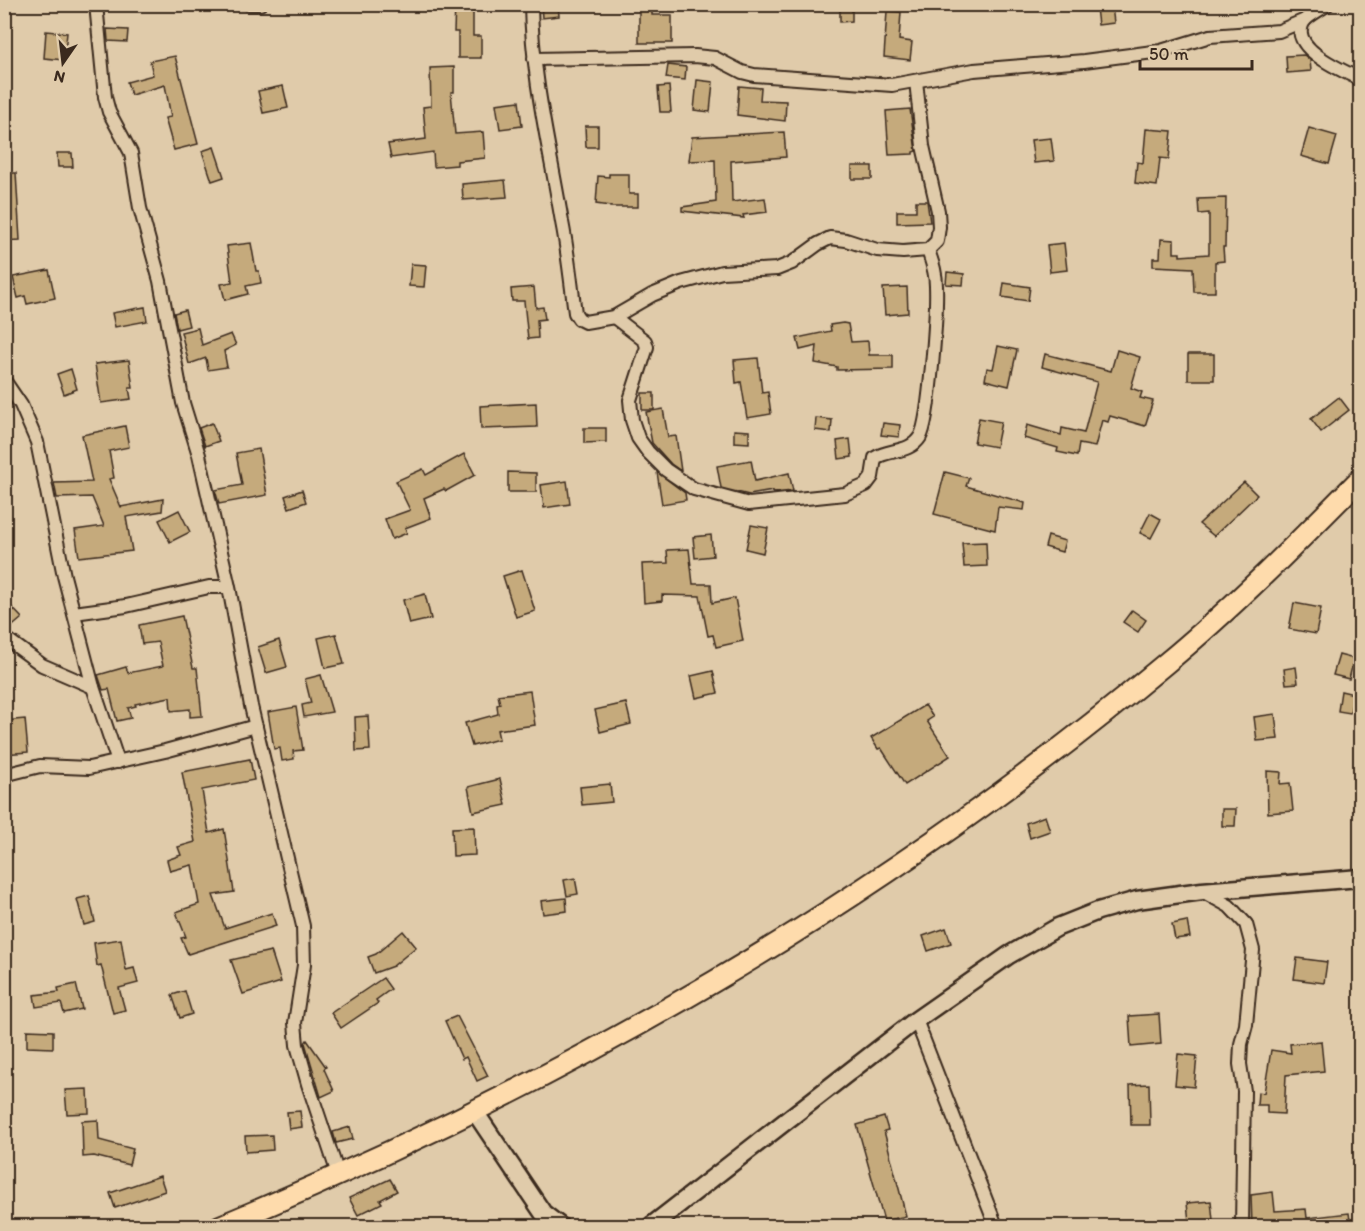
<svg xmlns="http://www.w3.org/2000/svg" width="1365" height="1231" font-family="Itim,sans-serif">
	<rect width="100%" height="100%" fill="#e0cbaa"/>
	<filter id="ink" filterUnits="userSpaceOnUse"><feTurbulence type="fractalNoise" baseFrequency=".0167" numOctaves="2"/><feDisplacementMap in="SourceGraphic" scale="12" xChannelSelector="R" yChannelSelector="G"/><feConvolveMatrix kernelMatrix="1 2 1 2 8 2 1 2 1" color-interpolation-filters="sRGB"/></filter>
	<g filter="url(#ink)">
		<!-- building -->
		<g fill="#c5aa7c" stroke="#3b2a1e" stroke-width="1.5">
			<polygon points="455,4 473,4 473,36 481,36 481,58 458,58 458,32 454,32"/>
			<polygon points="541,4 558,4 559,16 542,18"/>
			<polygon points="639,4 652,4 652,15 672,15 672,43 639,43"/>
			<polygon points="840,4 852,4 852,21 840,22"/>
			<polygon points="1112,6 1114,23 1098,25 1096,8"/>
			<polygon points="887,11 901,12 899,40 912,42 910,60 884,57"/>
			<polygon points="107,29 128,30 127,42 108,41"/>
			<polygon points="46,31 67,33 64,60 44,58"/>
			<polygon points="1304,55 1310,60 1311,71 1287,73 1286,56"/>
			<polygon points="175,56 198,144 174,150 165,118 171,117 165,85 131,95 127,82 153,75 150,61"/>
			<polygon points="668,65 686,67 685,80 666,78"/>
			<polygon points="454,67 454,92 451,92 455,134 483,132 485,158 457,161 457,165 434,167 433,152 391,158 388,144 426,139 423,107 431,106 430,68"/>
			<polygon points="697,80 713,82 710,112 694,110"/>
			<polygon points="283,86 288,108 263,113 258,91"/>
			<polygon points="669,86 671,112 660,112 658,87"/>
			<polygon points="739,86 761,88 760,100 786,101 785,121 737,115"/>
			<polygon points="519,101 522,126 500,129 496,104"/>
			<polygon points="910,109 916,151 913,152 913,154 889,155 886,111"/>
			<polygon points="585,126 598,126 598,147 586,147"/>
			<polygon points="1309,128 1337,136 1329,164 1301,156"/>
			<polygon points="1146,129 1172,131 1169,159 1160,158 1157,186 1135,183 1137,162 1143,163"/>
			<polygon points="784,132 786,157 731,161 732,202 765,198 767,212 743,215 744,218 682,211 682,207 716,202 715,160 689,161 692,137"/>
			<polygon points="1051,138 1054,161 1034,163 1031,140"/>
			<polygon points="214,147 224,177 212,181 202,151"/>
			<polygon points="57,153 72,153 73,167 58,167"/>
			<rect x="852" y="166" width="20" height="13"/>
			<polygon points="4,173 16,173 20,240 4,241"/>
			<polygon points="609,174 629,174 629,194 638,194 638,207 610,207 610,206 596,204 598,176 609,177"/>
			<polygon points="505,180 507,197 463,200 462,184"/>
			<polygon points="1226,198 1225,247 1223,247 1224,261 1215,262 1215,292 1194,292 1193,268 1153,266 1153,258 1160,258 1161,239 1174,240 1174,253 1180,253 1180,256 1209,254 1209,213 1199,214 1198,199"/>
			<polygon points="916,201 927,201 930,222 897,223 897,211 916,211"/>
			<polygon points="251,243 256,271 259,271 261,283 246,286 248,294 225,300 221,284 232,282 227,246"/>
			<polygon points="1064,243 1067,270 1050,272 1047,245"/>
			<polygon points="411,264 426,265 424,287 409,286"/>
			<polygon points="49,270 55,298 27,304 25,296 18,298 13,277"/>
			<polygon points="947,272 964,274 963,285 946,284"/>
			<polygon points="1004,283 1030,287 1028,301 1002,297"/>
			<polygon points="534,287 536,308 543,307 545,319 537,320 538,338 528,339 524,301 512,301 511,289"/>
			<polygon points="907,287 908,313 885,315 883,288"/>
			<polygon points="145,307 147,321 115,327 112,313"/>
			<polygon points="185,310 189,326 177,329 174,313"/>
			<polygon points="843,323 848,324 851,342 868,341 869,355 893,355 893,369 837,370 837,367 815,363 817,346 800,350 797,338 831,331 830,325"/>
			<polygon points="198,328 202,345 231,334 236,345 224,351 227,367 208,370 206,358 189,364 181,332"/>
			<polygon points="998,346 1017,350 1009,386 985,380 987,368 993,369"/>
			<polygon points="1117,350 1140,357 1131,388 1142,392 1140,398 1153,401 1145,426 1110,416 1108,422 1102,420 1095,447 1079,444 1077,456 1057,452 1058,448 1024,438 1027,425 1061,435 1062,428 1084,433 1097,382 1042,367 1045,354 1111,371"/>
			<rect x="1188" y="354" width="26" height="26"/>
			<polygon points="758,358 762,393 768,392 771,414 747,418 741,382 736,383 734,360"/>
			<polygon points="129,360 133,388 129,388 131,399 101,403 95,364"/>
			<polygon points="71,369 77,389 64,394 57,374"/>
			<rect x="642" y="393" width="12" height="17"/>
			<polygon points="1339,397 1349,410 1321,432 1311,419"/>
			<polygon points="536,403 537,427 481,429 480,406"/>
			<polygon points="663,409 668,437 676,436 681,471 671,464 652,443 646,412"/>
			<polygon points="816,418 832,420 831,432 815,430"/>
			<polygon points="979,418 1001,422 996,447 974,443"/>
			<polygon points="212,423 219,441 205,446 199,428"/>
			<polygon points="883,423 900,425 899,437 881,435"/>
			<polygon points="125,426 129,447 109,451 114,478 109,479 121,507 163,499 162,511 126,517 132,551 79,557 75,530 104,526 92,497 57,498 54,483 92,482 82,435"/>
			<polygon points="584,428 606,428 606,442 584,443"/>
			<polygon points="734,430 749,431 749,443 734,442"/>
			<polygon points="850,439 852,457 839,459 837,441"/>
			<polygon points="259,449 267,495 219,504 215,490 242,485 236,453"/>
			<polygon points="464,454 475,475 446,491 444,489 424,498 431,518 405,528 407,533 392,539 385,519 410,510 396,481 423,469 426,475"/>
			<polygon points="751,460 755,481 789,473 793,491 773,493 773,491 749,495 721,488 717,466"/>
			<polygon points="508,472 536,473 536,492 508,492"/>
			<polygon points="657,472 685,493 686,500 662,504"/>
			<polygon points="945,472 969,478 966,486 1025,503 1024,510 998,507 995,530 934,514"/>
			<polygon points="567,481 570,504 544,508 541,485"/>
			<polygon points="1244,482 1257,495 1214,536 1199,524"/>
			<polygon points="302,490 306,502 289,508 285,496"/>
			<polygon points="179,510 190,532 170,542 159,520"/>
			<polygon points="1150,513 1161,519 1151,538 1140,533"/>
			<polygon points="751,525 768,528 763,553 746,549"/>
			<polygon points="711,535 713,556 695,558 693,537"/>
			<polygon points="1048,536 1065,541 1062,552 1045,547"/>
			<polygon points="986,542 987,566 964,567 962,543"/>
			<polygon points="689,549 693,584 711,584 712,603 735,598 743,641 716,647 713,635 708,636 700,596 662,595 662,601 644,603 642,564 668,563 667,550"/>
			<polygon points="522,570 535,611 516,617 503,576"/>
			<polygon points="425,594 431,619 409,624 403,600"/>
			<polygon points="4,599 22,618 8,630 4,629"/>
			<polygon points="1294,603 1321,608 1316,634 1289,629"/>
			<polygon points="1132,610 1146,620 1138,632 1123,622"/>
			<polygon points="182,616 193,668 197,668 202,716 190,717 190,709 171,711 170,697 135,704 136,706 128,708 131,718 117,721 109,689 103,690 98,675 126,667 128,673 163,666 158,642 142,644 139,625"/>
			<polygon points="336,634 344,664 325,668 318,638"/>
			<polygon points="279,640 287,667 266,673 258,647"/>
			<polygon points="1339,655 1354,659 1349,679 1333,675"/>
			<polygon points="1296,667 1298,683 1286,684 1284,669"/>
			<polygon points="713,671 718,693 696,698 691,676"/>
			<polygon points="321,675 332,712 304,717 302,705 311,703 305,679"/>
			<polygon points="530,691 535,725 497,730 499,739 472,746 465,723 498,714 497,705 500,704 498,695"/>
			<polygon points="1341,691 1354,694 1350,713 1338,711"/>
			<polygon points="626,703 631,724 600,732 595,710"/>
			<polygon points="925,705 933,717 927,721 950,756 905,785 881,748 878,749 871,738"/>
			<polygon points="296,707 303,750 293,751 294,759 282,761 280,748 274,749 268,712"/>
			<polygon points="1275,714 1278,739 1257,741 1254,717"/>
			<polygon points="368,716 370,750 356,751 355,717"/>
			<polygon points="25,719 28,752 4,754 4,721"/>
			<polygon points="250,759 254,780 202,790 209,833 224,829 234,892 213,895 225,928 272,913 276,926 188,954 181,938 186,937 176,912 199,904 192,865 170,871 167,860 181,855 178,847 195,842 182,772"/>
			<polygon points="1267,771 1281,772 1280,784 1290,783 1293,811 1268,813"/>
			<polygon points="500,779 506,805 473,812 468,787"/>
			<polygon points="610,784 612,802 582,805 580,787"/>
			<polygon points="1222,809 1236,809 1235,826 1222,826"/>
			<polygon points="1045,816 1050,831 1030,838 1026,823"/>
			<polygon points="474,827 475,855 453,856 452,828"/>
			<polygon points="575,878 578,894 567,896 564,880"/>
			<polygon points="89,896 95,922 84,925 77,899"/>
			<polygon points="566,898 567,911 543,914 541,901"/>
			<polygon points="1187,921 1190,937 1175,939 1172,924"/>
			<polygon points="946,928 951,943 928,951 923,936"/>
			<polygon points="403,931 416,947 393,966 374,973 368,957 376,954"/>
			<polygon points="121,939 126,970 134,968 138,983 119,988 125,1010 113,1013 101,965 97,966 94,943"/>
			<polygon points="271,951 281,982 243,994 231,960"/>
			<polygon points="1297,958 1327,962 1324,983 1294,979"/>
			<polygon points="383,978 391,989 376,1000 378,1003 341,1028 331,1013"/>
			<polygon points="76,984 82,1009 64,1013 61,1003 36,1007 34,995 59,992 58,988"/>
			<polygon points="185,991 192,1014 180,1018 172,995"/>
			<polygon points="1159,1014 1161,1044 1131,1047 1129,1016"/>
			<polygon points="457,1016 488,1076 477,1081 466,1057 462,1059 445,1021"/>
			<polygon points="27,1030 53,1031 53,1048 27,1047"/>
			<polygon points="307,1040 326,1067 324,1069 334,1091 321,1097 305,1043"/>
			<polygon points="1321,1041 1324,1071 1286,1075 1284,1114 1267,1113 1267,1105 1257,1105 1258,1092 1264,1093 1271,1050 1291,1053 1290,1044"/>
			<polygon points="1178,1054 1197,1056 1194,1087 1175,1085"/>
			<polygon points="1149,1084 1150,1125 1131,1125 1130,1085"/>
			<polygon points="88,1089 89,1113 67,1114 65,1090"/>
			<polygon points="300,1111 302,1127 289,1129 287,1112"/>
			<polygon points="884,1117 888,1130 884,1131 906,1216 884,1221 857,1125"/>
			<polygon points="98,1120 99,1140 133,1149 129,1165 94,1156 83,1157 82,1121"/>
			<polygon points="350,1127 353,1139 336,1143 333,1132"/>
			<polygon points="272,1135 273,1150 246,1152 245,1136"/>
			<polygon points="160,1176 165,1191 115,1208 110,1193"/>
			<polygon points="390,1179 397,1191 380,1200 382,1203 358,1215 349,1198"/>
			<polygon points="1273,1192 1275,1211 1306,1209 1307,1218 1349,1213 1351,1227 1252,1227 1251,1195"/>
			<polygon points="1211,1201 1213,1220 1189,1222 1187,1203"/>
		</g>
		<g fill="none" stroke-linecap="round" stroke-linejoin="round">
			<defs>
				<g id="minor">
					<polyline points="96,4 105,97 109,112 131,153 140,208 160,281 183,403 199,455 229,587 251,706 303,926 304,965 295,1023 297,1045 308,1084 339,1177"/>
					<polyline points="249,4 260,4"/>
					<path d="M 531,4 C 532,79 550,149 562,222 C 568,252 571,283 575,313 L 579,319 L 585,322 L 614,317 L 652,295 L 681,283 L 722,272 L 777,269 L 792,263 L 818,244 L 830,238 L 846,240 L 877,250 L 903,252 L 928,250 L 937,241 L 939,227 L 938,211 L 923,146 L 916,81"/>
					<path d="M 1328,4 C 1321,9 1309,15 1304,21 C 1286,47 1343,71 1360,79"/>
					<polyline points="534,59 695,56 715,58 742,72 754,75 892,85 974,70 1084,61 1161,51 1210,36 1279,31 1305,20"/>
					<path d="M 614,317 L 645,341 L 647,347 L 630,400 L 632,420 L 638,438 L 648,452 L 666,470 L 694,489 L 749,504 L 845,494 L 866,485 L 872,477 L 875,458 C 889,449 910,453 920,437 C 930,421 937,309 936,286 C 936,272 932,262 928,250"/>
					<polyline points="4,380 21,405 37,442 64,576 93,687 118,762"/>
					<polyline points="74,613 126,606 209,587 229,587"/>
					<polyline points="4,637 42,665 93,687"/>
					<polyline points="4,775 40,766 89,768 165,751 256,726"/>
					<polyline points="1202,891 1229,906 1246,924 1253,950 1246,1025 1241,1044 1240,1064 1244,1091 1242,1226"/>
					<polyline points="916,1020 996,1226"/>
				</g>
				<g id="secondary">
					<polyline points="475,1112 543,1213 560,1226"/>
					<polyline points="651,1226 916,1020 1009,955 1058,927 1098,911 1137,900 1202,891 1360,878"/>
				</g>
				<path id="trunk" d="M 220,1226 C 564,1084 879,903 1165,664 C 1234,607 1297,543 1360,479"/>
			</defs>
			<!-- minor casing -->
			<use href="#minor" stroke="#3b2a1e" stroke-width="16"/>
			<!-- secondary casing -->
			<use href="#secondary" stroke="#3b2a1e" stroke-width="21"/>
			<!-- trunk casing -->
			<use href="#trunk" stroke="#3b2a1e" stroke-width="24"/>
			<!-- minor -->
			<use href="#minor" stroke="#e0cbaa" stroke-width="12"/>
			<!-- secondary -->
			<use href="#secondary" stroke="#e0cbaa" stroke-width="16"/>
			<!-- trunk -->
			<use href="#trunk" stroke="#fedbac" stroke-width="20"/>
		</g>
	</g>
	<!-- margin -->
	<rect width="1365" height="1231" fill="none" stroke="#e0cbaa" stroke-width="24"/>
	<rect x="12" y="12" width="1341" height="1207" fill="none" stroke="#3b2a1e" stroke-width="2" filter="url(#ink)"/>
	<!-- north arrow -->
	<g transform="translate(63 63) rotate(194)" stroke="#e0cbaa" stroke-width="4.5" paint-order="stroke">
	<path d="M0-4.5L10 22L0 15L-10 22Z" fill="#3b2a1e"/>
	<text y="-9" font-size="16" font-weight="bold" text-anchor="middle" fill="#3b2a1e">N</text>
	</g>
	<!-- scale -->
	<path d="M1140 60v9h112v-9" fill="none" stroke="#3b2a1e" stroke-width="3"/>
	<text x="1149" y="60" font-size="18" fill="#3b2a1e" stroke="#e0cbaa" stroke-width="4.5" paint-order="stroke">50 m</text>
</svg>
